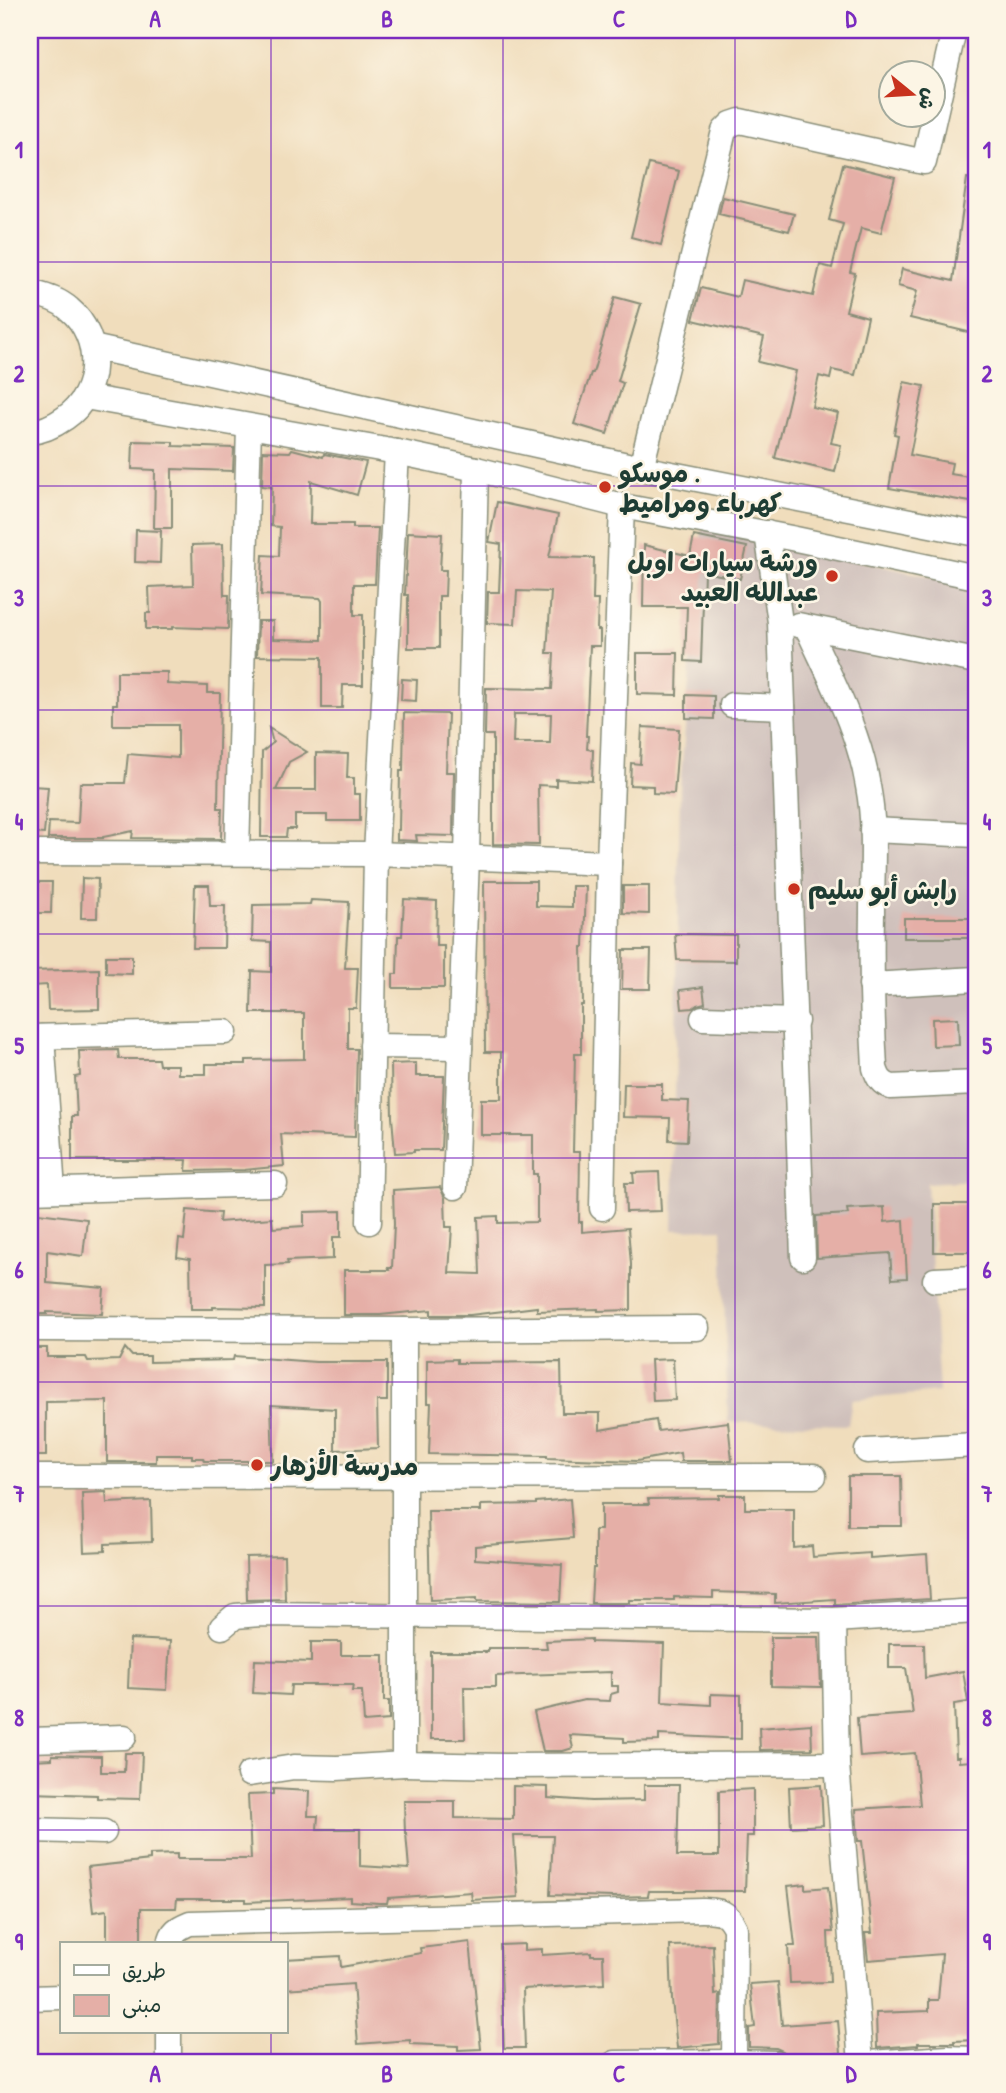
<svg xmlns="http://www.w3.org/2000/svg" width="1006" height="2093" font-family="'Patrick Hand','Playpen Sans Arabic',sans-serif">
	<rect width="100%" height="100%" fill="#fcf5e5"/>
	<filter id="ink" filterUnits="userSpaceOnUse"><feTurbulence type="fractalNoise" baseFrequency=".0143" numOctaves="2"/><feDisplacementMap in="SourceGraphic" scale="14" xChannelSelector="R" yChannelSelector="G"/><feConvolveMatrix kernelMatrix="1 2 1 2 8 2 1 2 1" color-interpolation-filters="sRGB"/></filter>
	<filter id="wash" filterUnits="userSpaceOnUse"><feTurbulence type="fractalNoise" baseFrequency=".00686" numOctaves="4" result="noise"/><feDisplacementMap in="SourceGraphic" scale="28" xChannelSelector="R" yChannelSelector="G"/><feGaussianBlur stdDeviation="1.57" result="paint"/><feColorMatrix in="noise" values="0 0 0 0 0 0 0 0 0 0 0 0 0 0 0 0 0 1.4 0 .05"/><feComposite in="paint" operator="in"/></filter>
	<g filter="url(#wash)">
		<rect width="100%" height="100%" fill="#f0ddbc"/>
		<!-- industrial -->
		<polygon fill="#cfc0bb" points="702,526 976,587 976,1180 927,1183 939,1392 852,1400 848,1425 728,1422 722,1229 673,1230 680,788"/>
		<g id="blocks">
			<!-- building -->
			<g fill="#e5afa7" fill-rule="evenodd">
				<polygon points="649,164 679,171 661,245 631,237"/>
				<polygon points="843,164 895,177 881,233 861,228 850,272 855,273 846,311 868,317 855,375 832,370 830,379 819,376 812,407 838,413 831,443 841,445 835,472 775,458 796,371 758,362 764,337 693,320 701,288 738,297 742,280 813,296 820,265 832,268 843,224 829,220"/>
				<polygon points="967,178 976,179 976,334 910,318 917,291 898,286 902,269 953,281"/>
				<polygon points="723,197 794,214 789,231 719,214"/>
				<polygon points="615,297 641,304 618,381 623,383 607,434 574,424 591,373 593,373"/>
				<polygon points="904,382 924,386 910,455 952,463 950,474 976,478 976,503 889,488 898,435 894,434"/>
				<polygon points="133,441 173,442 173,446 234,448 233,471 172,469 172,528 154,528 155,470 132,469"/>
				<polygon points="292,449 323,457 324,454 366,462 357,495 311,481 310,524 353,524 353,528 378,528 375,584 354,584 354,615 363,615 363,685 343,685 342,708 322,708 322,657 257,656 258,621 273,621 273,639 322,640 322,601 320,598 261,595 263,555 279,556 280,527 271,526 272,487 262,486 263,451 290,452"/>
				<path d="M 497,502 L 558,515 L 549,557 L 594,558 L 593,600 L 598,600 L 597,630 L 600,630 L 600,646 L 590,646 L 586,736 L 588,736 L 587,749 L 593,750 L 592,781 L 556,779 L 556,786 L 538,785 L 539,845 L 493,844 L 493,735 L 485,735 L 486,688 L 552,689 L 554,653 L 547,653 L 551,592 L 517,591 L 515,624 L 487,623 L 488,592 L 499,592 L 501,544 L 489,542 ZM 514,714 L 551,714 L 550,743 L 513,743 Z"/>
				<polygon points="136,530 161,531 160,563 135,562"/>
				<polygon points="408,532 442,534 440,570 446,570 445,596 439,596 439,648 408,648 408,595 405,595"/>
				<polygon points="694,536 747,547 740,579 704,572 701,662 685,661 687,607 643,607 644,545 690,556"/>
				<polygon points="223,544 224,595 229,595 228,629 172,627 172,629 146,629 146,613 150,613 149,587 193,585 192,545"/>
				<polygon points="637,653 678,653 677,695 637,694"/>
				<polygon points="117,672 167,672 167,684 207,686 207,693 220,693 218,808 222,808 221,839 132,838 133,831 103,837 103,838 48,838 49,822 78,823 80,783 125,783 128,754 178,758 178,725 113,725 113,704 117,704"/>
				<polygon points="402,679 417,680 416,701 401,700"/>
				<polygon points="686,695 714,696 714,719 686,718"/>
				<polygon points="404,713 448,714 446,772 454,772 453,836 416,835 417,841 397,840 397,830 399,830 400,771 403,771"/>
				<polygon points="642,727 679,729 674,794 653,793 653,786 630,785 631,763 640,764"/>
				<polygon points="269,728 307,752 289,762 276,790 316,790 316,753 348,754 347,778 354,778 354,794 360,794 360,821 327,821 327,815 295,815 295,829 287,829 286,837 261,837 262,752 273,743"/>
				<polygon points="30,786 48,787 44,834 30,833"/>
				<polygon points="82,878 98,879 97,918 81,918"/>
				<polygon points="484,881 536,881 536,906 572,907 572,886 586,886 584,947 582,947 583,1005 581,1005 581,1054 575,1054 574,1105 573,1152 580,1152 579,1222 582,1222 582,1232 628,1228 631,1264 631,1310 598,1311 598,1309 537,1311 537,1307 470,1315 431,1315 431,1310 380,1315 344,1315 344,1270 389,1270 388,1268 392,1268 394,1224 393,1190 440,1187 445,1198 446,1227 452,1227 449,1273 480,1274 478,1217 498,1216 498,1223 537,1222 537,1174 533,1174 533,1135 481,1135 481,1099 501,1099 501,1052 485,1052"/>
				<polygon points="30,882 52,882 51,913 30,913"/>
				<polygon points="195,885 209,885 210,906 225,906 224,948 193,948"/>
				<polygon points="623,886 649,886 649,914 623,913"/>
				<polygon points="404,899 437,901 436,946 444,946 444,988 393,988 393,974 397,974 398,936 402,936"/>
				<polygon points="311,900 349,902 345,968 358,968 356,1008 348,1008 348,1049 357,1049 355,1137 281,1134 284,1166 244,1170 186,1171 187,1160 72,1160 72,1116 77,1116 75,1077 80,1076 79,1051 118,1050 119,1059 158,1059 159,1065 178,1065 178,1074 206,1074 206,1064 246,1064 246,1060 304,1059 304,1013 251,1013 252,971 271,972 271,942 252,941 253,905 310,904"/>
				<polygon points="904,918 970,918 969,938 904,938"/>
				<polygon points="675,934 736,935 736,961 677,960"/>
				<polygon points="623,950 651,950 650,989 622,989"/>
				<polygon points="106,956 132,956 132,974 106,973"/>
				<polygon points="99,969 99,1009 48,1010 47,985 30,986 30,971"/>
				<polygon points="703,987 705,1003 697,1005 693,1008 682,1009 680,990"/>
				<polygon points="958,1018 959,1045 933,1046 932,1019"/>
				<polygon points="416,1063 416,1076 444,1076 441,1150 414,1150 414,1152 395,1153 392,1117 391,1064"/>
				<polygon points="624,1084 662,1084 662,1100 689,1101 687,1141 669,1140 670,1118 623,1117"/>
				<polygon points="659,1172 661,1211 626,1212 625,1183 634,1183 633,1173"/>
				<rect x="934" y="1204" width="42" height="48"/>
				<polygon points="884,1207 885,1222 904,1220 907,1278 892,1279 890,1253 817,1258 816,1216 848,1214 847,1209"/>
				<polygon points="187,1210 220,1213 219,1222 272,1218 273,1228 304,1226 304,1212 341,1211 341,1237 333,1237 333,1259 287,1261 288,1264 265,1265 265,1308 213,1307 213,1309 191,1309 190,1259 177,1257 179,1239 184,1240"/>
				<polygon points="30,1212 87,1219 83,1256 47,1251 47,1283 104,1288 102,1314 47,1312 47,1314 30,1314"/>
				<polygon points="30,1348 47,1348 47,1357 86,1357 88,1361 119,1360 125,1348 132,1356 150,1356 150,1362 233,1360 234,1356 316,1362 387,1362 387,1401 377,1401 378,1448 335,1450 335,1409 271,1405 273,1461 204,1461 203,1458 192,1458 192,1455 156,1455 156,1462 107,1462 107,1401 46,1402 46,1456 30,1456"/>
				<polygon points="457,1359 457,1363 561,1362 562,1413 600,1413 600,1430 656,1420 658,1431 728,1422 732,1461 681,1461 680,1453 637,1461 547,1458 547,1456 429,1454 431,1403 427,1403 427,1360"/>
				<polygon points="673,1359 675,1400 653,1401 651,1360"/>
				<polygon points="848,1476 901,1476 902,1526 848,1526"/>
				<polygon points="106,1492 107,1503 151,1501 152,1542 105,1544 105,1551 84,1552 82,1493"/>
				<polygon points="719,1495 745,1495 745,1509 794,1509 794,1548 812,1546 813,1557 870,1553 870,1558 927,1554 930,1599 835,1605 835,1599 775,1603 775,1594 713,1592 713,1598 674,1597 674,1600 629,1600 629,1603 591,1603 593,1568 595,1568 595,1530 601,1530 601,1504 649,1504 648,1499 719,1498"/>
				<polygon points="570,1499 573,1538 475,1546 475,1559 562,1565 560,1602 477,1601 477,1598 430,1600 428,1511 481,1511 481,1505 536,1504 536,1502"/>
				<polygon points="284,1556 285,1599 247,1600 246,1557"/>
				<polygon points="771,1637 819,1637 821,1687 771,1686"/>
				<polygon points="130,1639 170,1641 167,1690 128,1688"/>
				<polygon points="591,1639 591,1642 664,1644 662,1702 711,1705 711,1694 741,1695 741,1739 659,1735 659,1741 624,1742 624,1738 570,1735 573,1748 563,1751 543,1751 534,1712 584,1700 610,1701 611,1694 618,1692 618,1686 611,1686 611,1672 496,1676 496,1687 464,1687 465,1739 431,1739 431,1652 488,1652 488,1648 547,1648 546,1641"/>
				<polygon points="311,1642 341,1642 341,1655 384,1655 384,1701 389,1701 389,1720 364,1722 362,1691 352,1691 353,1685 291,1685 290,1695 253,1693 255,1660 311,1662"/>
				<polygon points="889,1644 924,1644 925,1678 963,1671 968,1702 954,1704 956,1757 959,1757 959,1762 972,1761 975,1807 973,1840 976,1839 976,2040 954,2041 954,2043 918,2043 918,2045 877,2048 876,2013 929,2011 929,2000 938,2000 942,1954 868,1960 865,1933 872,1933 862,1841 858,1841 856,1809 920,1805 915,1753 860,1757 857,1718 913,1714 906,1668 889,1668"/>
				<polygon points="811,1724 812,1749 760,1750 759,1728"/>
				<polygon points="125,1753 142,1753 140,1799 97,1798 97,1795 30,1793 30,1760 52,1759 52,1755 101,1756 101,1772 124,1772"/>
				<polygon points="644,1785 679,1785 677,1856 719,1856 719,1791 753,1789 753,1836 747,1836 745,1891 649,1891 648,1896 613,1897 550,1895 553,1836 514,1836 518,1897 472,1900 471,1892 388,1898 387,1903 379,1903 350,1901 350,1897 246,1902 246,1899 177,1899 176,1908 141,1908 141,1944 107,1944 107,1910 93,1912 88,1867 150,1860 150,1855 177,1854 177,1859 251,1859 248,1795 273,1794 273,1789 309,1791 308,1816 318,1816 317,1829 360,1829 360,1866 409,1869 406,1833 405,1833 404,1801 455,1801 455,1818 513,1819 513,1786 548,1787 548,1798 591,1801 644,1800"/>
				<polygon points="821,1785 823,1825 791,1827 789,1787"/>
				<polygon points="805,1884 805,1889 828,1887 833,1932 828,1932 830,1982 790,1983 788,1946 795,1946 788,1886"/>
				<polygon points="470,1942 481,2049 458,2050 458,2046 410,2044 410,2040 358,2044 353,1984 285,1989 285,1959 340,1956 341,1967 421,1953 420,1948"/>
				<polygon points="524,1944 524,1950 542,1949 542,1955 591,1952 591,1955 603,1955 604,1984 523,1989 525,2048 504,2048 500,1945"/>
				<polygon points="713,1945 715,1995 720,1994 719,2044 677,2048 672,2000 670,1946"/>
				<polygon points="778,1982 782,2025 838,2021 841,2053 788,2057 783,2051 776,2048 749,2047 749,2028 755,2027 750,1984"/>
			</g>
		</g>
	</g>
	<g filter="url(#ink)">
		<use href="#blocks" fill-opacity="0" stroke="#888d78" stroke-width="2"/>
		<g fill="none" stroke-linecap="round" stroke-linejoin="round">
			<defs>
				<g id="minor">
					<path d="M 30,292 C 44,296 58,299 69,309 C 103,337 101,394 65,418 C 55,425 43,431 30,432"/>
					<polyline points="92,347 641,468 976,534"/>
					<polyline points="85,397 397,452 476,469 622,506 791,538 976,577"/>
					<polyline points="641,468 724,131 731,124 740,121 924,162 954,30"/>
					<polyline points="767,533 780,622 803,1257"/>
					<polyline points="798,625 976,661"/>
					<path d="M 807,627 C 830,678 859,730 868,786 C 876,828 872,871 872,913 C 871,965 872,1016 875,1068 C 878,1078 881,1083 891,1087 L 976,1083"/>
					<polyline points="732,705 783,707"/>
					<polyline points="872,830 976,835"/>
					<polyline points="30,853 376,854 609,863"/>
					<polyline points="237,853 249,427"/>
					<polyline points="871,985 976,979"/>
					<polyline points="703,1018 796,1021"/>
					<polyline points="30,1037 225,1032"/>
					<polyline points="42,1037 53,1190"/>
					<polyline points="372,1046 460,1047"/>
					<polyline points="455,1187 467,857 476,469"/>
					<polyline points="30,1191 275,1184"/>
					<polyline points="602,1208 609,863 622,506"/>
					<polyline points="369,1222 376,854 397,452"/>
					<polyline points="935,1280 976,1278"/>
					<polyline points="30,1329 404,1330 697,1328"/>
					<polyline points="404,1330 404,1764 505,1766 837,1764"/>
					<polyline points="867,1451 976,1445"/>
					<polyline points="30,1477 814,1476"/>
					<polyline points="834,1620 837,1764 861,2063"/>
					<polyline points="222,1627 235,1616 260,1614 834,1620 976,1611"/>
					<polyline points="30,1740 124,1737"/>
					<polyline points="249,1774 294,1767 337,1768 404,1764"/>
					<polyline points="30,1830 104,1832"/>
					<path d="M 170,1944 C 172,1931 178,1928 190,1923 L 702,1910 C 721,1911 727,1911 735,1928 L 734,2062"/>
					<polyline points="30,1998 61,1997"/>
					<polyline points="169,2063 169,2032"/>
					<polyline points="615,2063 734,2062 775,2063"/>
					<polyline points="869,2063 948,2058 976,2059"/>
				</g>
			</defs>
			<!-- minor casing -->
			<use href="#minor" stroke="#888d78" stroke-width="27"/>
			<!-- minor -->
			<use href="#minor" stroke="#fff" stroke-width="24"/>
		</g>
	</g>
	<!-- grid -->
	<path fill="none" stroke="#7b2cbf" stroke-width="2" stroke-opacity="0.55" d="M 271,30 L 271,1944M 503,30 L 503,2063M 735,30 L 735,2063M 30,262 L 976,262M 30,486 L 976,486M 30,710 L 976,710M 30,934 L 976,934M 30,1158 L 976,1158M 30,1382 L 976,1382M 30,1606 L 976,1606M 30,1830 L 976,1830M 271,2032 L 271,2063"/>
	<!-- markers -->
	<g fill="#c8321e" stroke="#fcf5e5" stroke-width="2.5">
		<circle cx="605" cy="487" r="7"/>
		<circle cx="832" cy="576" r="7"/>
		<circle cx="794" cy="889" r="7"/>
		<circle cx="257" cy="1465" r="7"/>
	</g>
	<g text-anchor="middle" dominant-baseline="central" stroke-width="5" stroke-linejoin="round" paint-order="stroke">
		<!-- poi labels -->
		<g font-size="26" font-weight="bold" fill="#1f3d34" stroke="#fcf5e5" text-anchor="start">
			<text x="619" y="472">موسكو .<tspan x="619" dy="30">كهرباء ومراميط</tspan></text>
			<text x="818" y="561" text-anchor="end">ورشة سيارات اوبل<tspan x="818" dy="30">عبدالله العبيد</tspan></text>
			<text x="808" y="889">رابش أبو سليم</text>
			<text x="271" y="1465">مدرسة الأزهار</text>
		</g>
	</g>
	<!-- margin -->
	<rect width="1006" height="2093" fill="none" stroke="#fcf5e5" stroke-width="77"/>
	<!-- legend -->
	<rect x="60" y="1942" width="228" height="91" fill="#fcf5e5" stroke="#a4ab9e" stroke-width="2"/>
	<rect x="74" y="1965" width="35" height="10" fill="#ffffff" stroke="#a4ab9e" stroke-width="2"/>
	<text x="122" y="1978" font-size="21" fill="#1f3d34">طريق</text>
	<rect x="74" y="1995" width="35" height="21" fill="#e5afa7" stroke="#a4ab9e" stroke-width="2"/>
	<text x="122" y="2012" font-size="21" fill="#1f3d34">مبنى</text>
	<!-- north arrow -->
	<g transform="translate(912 94) rotate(108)"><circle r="33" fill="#fcf5e5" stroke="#a4ab9e" stroke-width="2"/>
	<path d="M0-5L12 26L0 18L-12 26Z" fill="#c8321e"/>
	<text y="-10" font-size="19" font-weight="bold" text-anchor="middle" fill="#1f3d34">ش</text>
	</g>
	<rect x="38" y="38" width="930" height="2016" fill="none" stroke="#7b2cbf" stroke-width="2.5"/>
	<g font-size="23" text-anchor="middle" font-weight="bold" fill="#7b2cbf">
		<text x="155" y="27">A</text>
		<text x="387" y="27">B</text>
		<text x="619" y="27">C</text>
		<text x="851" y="27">D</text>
		<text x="19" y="158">1</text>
		<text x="987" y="158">1</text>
		<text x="19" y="382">2</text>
		<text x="987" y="382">2</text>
		<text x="19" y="606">3</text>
		<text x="987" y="606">3</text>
		<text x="19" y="830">4</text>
		<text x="987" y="830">4</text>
		<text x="19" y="1054">5</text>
		<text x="987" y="1054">5</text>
		<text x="19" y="1278">6</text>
		<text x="987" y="1278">6</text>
		<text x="19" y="1502">7</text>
		<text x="987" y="1502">7</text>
		<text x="19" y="1726">8</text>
		<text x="987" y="1726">8</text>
		<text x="19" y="1950">9</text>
		<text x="987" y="1950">9</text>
		<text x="155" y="2082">A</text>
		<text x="387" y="2082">B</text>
		<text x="619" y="2082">C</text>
		<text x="851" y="2082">D</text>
	</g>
</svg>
